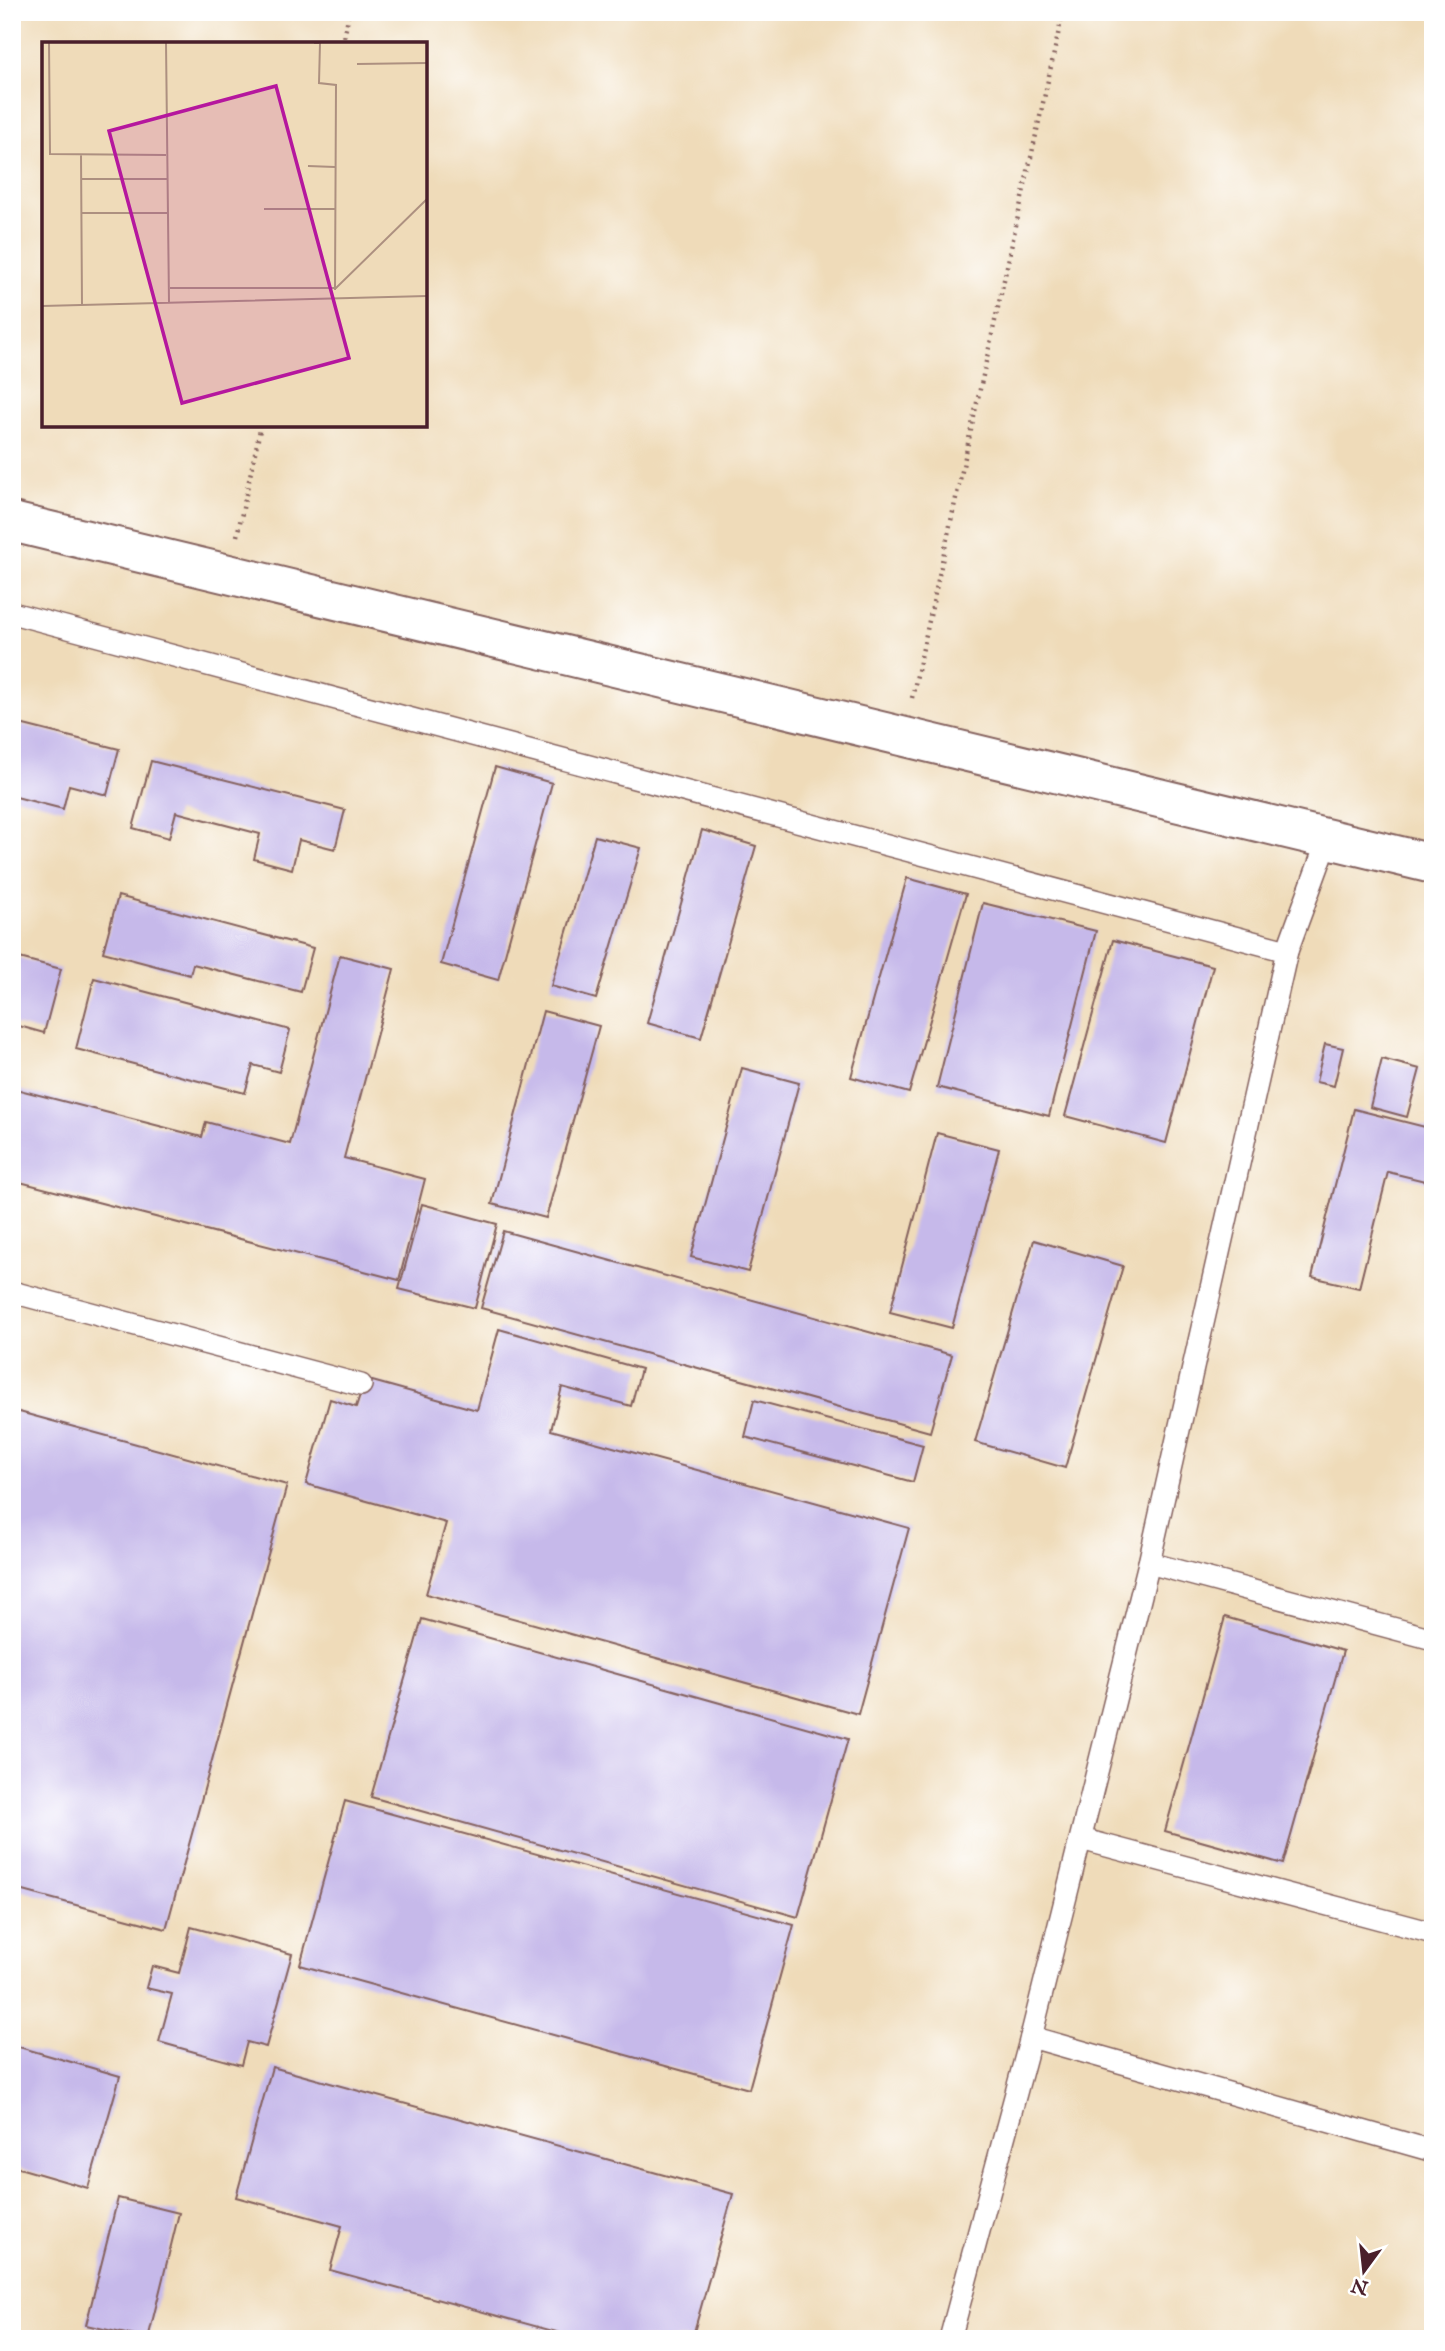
<svg xmlns="http://www.w3.org/2000/svg" width="1445" height="2351" font-family="'IM FELL English',serif">
	<rect width="100%" height="100%" fill="#fff"/>
	<filter id="ink" filterUnits="userSpaceOnUse"><feTurbulence type="fractalNoise" baseFrequency=".0143" numOctaves="2"/><feDisplacementMap in="SourceGraphic" scale="14" xChannelSelector="R" yChannelSelector="G"/><feConvolveMatrix kernelMatrix="1 2 1 2 8 2 1 2 1" color-interpolation-filters="sRGB"/></filter>
	<filter id="wash" filterUnits="userSpaceOnUse"><feTurbulence type="fractalNoise" baseFrequency=".00686" numOctaves="4" result="noise"/><feDisplacementMap in="SourceGraphic" scale="28" xChannelSelector="R" yChannelSelector="G"/><feGaussianBlur stdDeviation="1.57" result="paint"/><feColorMatrix in="noise" values="0 0 0 0 0 0 0 0 0 0 0 0 0 0 0 0 0 1.4 0 .05"/><feComposite in="paint" operator="in"/></filter>
	<g filter="url(#wash)">
		<rect width="100%" height="100%" fill="#efdbb9"/>
		<g id="blocks">
			<!-- building -->
			<g fill="#c6b9ea">
				<polygon points="12,722 119,749 107,795 69,785 63,809 12,796"/>
				<polygon points="151,761 345,810 335,849 299,840 292,869 254,859 260,834 176,812 169,838 133,828"/>
				<polygon points="495,767 552,783 498,980 441,964"/>
				<polygon points="702,830 756,846 701,1038 647,1023"/>
				<polygon points="595,836 641,848 596,999 551,986"/>
				<polygon points="907,878 966,894 909,1093 851,1077"/>
				<polygon points="118,896 313,948 301,992 193,964 190,975 103,952"/>
				<polygon points="983,903 1096,931 1049,1116 937,1087"/>
				<polygon points="1113,940 1213,966 1166,1143 1065,1116"/>
				<polygon points="340,955 394,969 344,1158 425,1179 399,1280 12,1180 12,1088 202,1137 206,1122 290,1144"/>
				<polygon points="12,956 61,969 44,1033 12,1024"/>
				<polygon points="94,978 290,1030 279,1072 253,1065 245,1093 76,1049"/>
				<polygon points="543,1011 599,1026 546,1218 492,1204"/>
				<polygon points="1325,1044 1343,1048 1334,1086 1316,1082"/>
				<polygon points="1382,1059 1420,1069 1407,1117 1370,1107"/>
				<polygon points="742,1068 799,1083 748,1272 691,1257"/>
				<polygon points="1354,1109 1433,1129 1433,1183 1388,1172 1359,1288 1312,1277"/>
				<polygon points="937,1133 999,1149 952,1328 890,1312"/>
				<polygon points="422,1204 497,1224 475,1308 399,1289"/>
				<polygon points="503,1231 952,1355 930,1432 481,1308"/>
				<polygon points="1034,1240 1123,1266 1065,1468 975,1442"/>
				<polygon points="499,1329 641,1369 631,1406 562,1387 551,1430 909,1528 858,1714 426,1594 446,1523 306,1484 330,1399 356,1407 365,1379 477,1410"/>
				<polygon points="754,1400 923,1445 913,1482 745,1437"/>
				<polygon points="12,1410 287,1485 166,1929 12,1888"/>
				<polygon points="1225,1617 1343,1651 1283,1864 1165,1831"/>
				<polygon points="422,1619 848,1739 798,1917 371,1797"/>
				<polygon points="345,1801 794,1925 749,2089 300,1965"/>
				<polygon points="191,1927 292,1954 266,2047 247,2042 241,2065 159,2042 172,1994 146,1988 152,1966 179,1973"/>
				<polygon points="12,2045 120,2076 88,2188 12,2166"/>
				<polygon points="272,2067 733,2194 692,2339 582,2339 330,2270 342,2226 236,2197"/>
				<polygon points="118,2198 179,2213 148,2339 86,2325"/>
			</g>
		</g>
	</g>
	<g filter="url(#ink)">
		<use href="#blocks" fill-opacity="0" stroke="#84615d" stroke-width="2"/>
		<g fill="none" stroke-linecap="round" stroke-linejoin="round">
			<defs>
				<g id="lane">
					<polyline points="12,613 1287,951"/>
					<polyline points="12,1292 361,1385"/>
					<polyline points="1149,1563 1433,1639"/>
					<polyline points="1081,1839 1433,1933"/>
					<polyline points="1031,2037 1433,2151"/>
					<polyline points="950,2339 1031,2037 1149,1563 1287,951 1328,839"/>
				</g>
				<polyline id="street" points="12,522 1433,864"/>
			</defs>
			<!-- lane casing -->
			<use href="#lane" stroke="#84615d" stroke-width="24"/>
			<!-- street casing -->
			<use href="#street" stroke="#84615d" stroke-width="42"/>
			<!-- path -->
			<g stroke="#84615d" stroke-width="4.5" stroke-dasharray="2 5" stroke-linecap="butt">
				<polyline points="343,44 349,12"/>
				<polyline points="237,536 261,425"/>
				<polyline points="912,698 1063,12"/>
			</g>
			<!-- lane -->
			<use href="#lane" stroke="#fff" stroke-width="21"/>
			<!-- street -->
			<use href="#street" stroke="#fff" stroke-width="38"/>
		</g>
	</g>
	<!-- overview -->
	<g transform="translate(42 42)">
		<rect width="385" height="385" fill="#efdbb9"/>
		<path fill="none" stroke="#ad9080" stroke-width="2" d="M 7,1 L 8,112 L 124,113M 124,1 L 127,260M 272,1 L 278,1 L 277,41 L 294,43 L 293,248M 315,22 L 385,21M 39,112 L 40,263M 266,124 L 293,125M 40,137 L 125,137M 222,167 L 293,167M 40,171 L 125,171M 128,246 L 294,246 L 385,157M 0,264 L 385,254"/>
		<path fill="#b5179e" fill-opacity="0.15" stroke="#b5179e" stroke-width="3.5" d="M 234,44 L 307,316 L 140,361 L 67,89 Z"/>
		<rect width="385" height="385" fill="none" stroke="#4a1f2b" stroke-width="3.5"/>
	</g>
	<!-- margin -->
	<rect width="1445" height="2351" fill="none" stroke="#fff" stroke-width="42"/>
	<!-- north arrow -->
	<g transform="translate(1364 2271) rotate(195)" stroke="#ffffff" stroke-width="5" paint-order="stroke">
	<path d="M0-5L12 26L0 18L-12 26Z" fill="#4a1f2b"/>
	<text y="-10" font-size="19" font-weight="bold" text-anchor="middle" fill="#4a1f2b">N</text>
	</g>
</svg>
